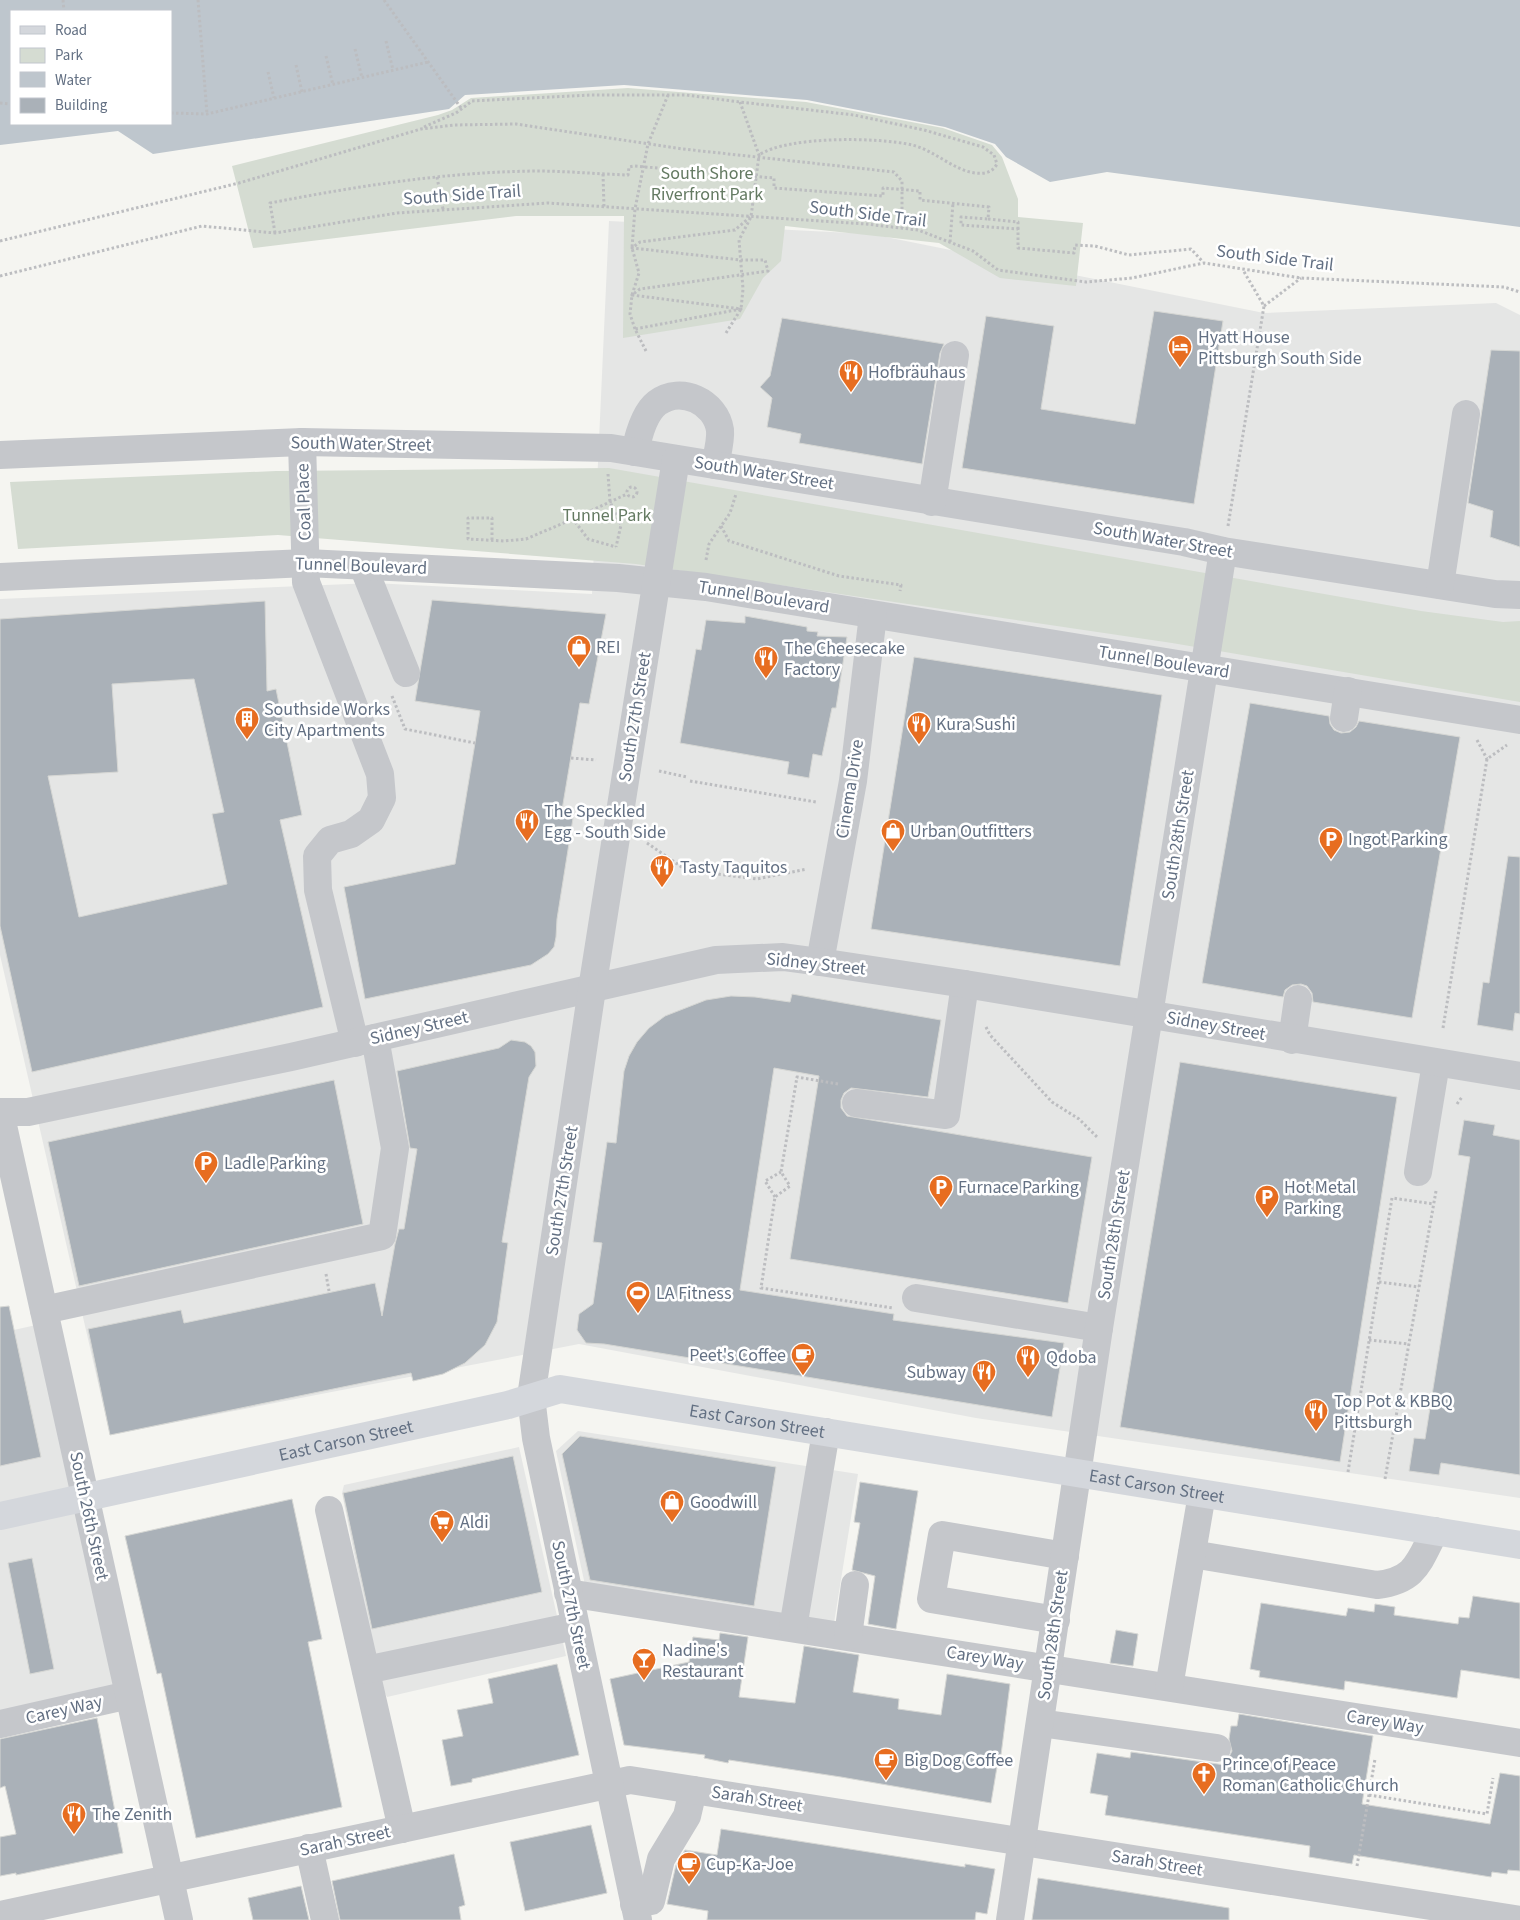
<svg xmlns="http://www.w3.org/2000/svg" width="1520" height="1920" font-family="'Source Sans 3',sans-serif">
	<rect width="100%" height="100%" fill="#f5f5f1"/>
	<!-- built -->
	<g fill="#e5e6e5">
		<polygon points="609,221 871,234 1264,313 1496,303 1520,315 1520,1498 976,1418 579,1344 110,1435 0,955 0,599 373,583 592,594"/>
		<polygon points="50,1322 130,1699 0,1726 0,1333"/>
		<polygon points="578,1431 858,1474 834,1623 585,1585 556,1451"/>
		<polygon points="519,1447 566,1656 387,1697 380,1685 342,1493 344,1485"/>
	</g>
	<!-- green -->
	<g fill="#d5dcd2">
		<polygon points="628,88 806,102 943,128 992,145 1002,157 1018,199 1018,217 1083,223 1076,286 1000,278 939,243 785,226 781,261 763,278 740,319 623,338 624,216 516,216 253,248 232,166 438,115 452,110 471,98"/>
		<polygon points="609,468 1421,611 1503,622 1520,621 1520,702 1172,643 636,564 278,535 18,549 10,482 276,471"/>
	</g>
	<!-- water -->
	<path fill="#bec6cd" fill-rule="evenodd" d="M 0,0 L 1520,0 L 1520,227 L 1107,172 L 1050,182 L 1006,157 L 995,144 L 945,127 L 807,100 L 624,85 L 465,95 L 449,109 L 153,154 L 118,131 L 0,145 ZM 11,11 L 171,11 L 171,124 L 11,124 Z"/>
	<!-- building -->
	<g fill="#aab1b8" stroke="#d6d7d4" fill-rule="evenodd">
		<polygon points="1154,311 1223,321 1194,504 962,468 986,316 1054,326 1041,409 1135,424"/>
		<polygon points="782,318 944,344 940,353 922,464 799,443 801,434 767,427 772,398 760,387 770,376"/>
		<polygon points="1491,350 1520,351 1520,547 1490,537 1493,511 1468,503"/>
		<polygon points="432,600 606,614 589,704 580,703 562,810 574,812 557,919 556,937 554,947 548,954 531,965 365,999 344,887 455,864 475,743 480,711 415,701"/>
		<path d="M 265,601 L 267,691 L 276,689 L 302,815 L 280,820 L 323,1007 L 32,1072 L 0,926 L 0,619 ZM 194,679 L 224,812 L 212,814 L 227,884 L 79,917 L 48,776 L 118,772 L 112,684 Z"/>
		<polygon points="745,616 807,627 807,631 818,632 817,636 847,637 836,708 832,708 822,756 813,754 809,778 787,774 789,762 680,743 696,649 701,650 706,620 745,623"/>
		<polygon points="914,657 1162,695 1120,966 871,929"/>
		<polygon points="1250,703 1329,716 1330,724 1334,730 1341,733 1350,732 1356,727 1359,721 1460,737 1412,1018 1313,1002 1312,993 1307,986 1301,984 1292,985 1285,990 1283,997 1202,983"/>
		<polygon points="1508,856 1520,857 1520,1014 1515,1013 1513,1031 1477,1025 1483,982 1489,983"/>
		<polygon points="792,994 941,1020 928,1097 851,1088 844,1093 841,1100 841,1108 847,1116 1092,1157 1068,1303 790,1259 819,1076 774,1068 740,1290 894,1314 893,1320 1064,1343 1052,1417 604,1344 586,1343 577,1330 579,1314 593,1304 602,1243 593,1242 607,1142 616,1143 624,1071 629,1056 637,1042 649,1028 665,1016 706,1000 731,996 755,997 790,1002"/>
		<polygon points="511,1040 525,1042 531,1046 535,1052 536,1066 529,1077 502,1242 508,1243 497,1322 485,1345 465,1363 443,1374 413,1381 411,1373 110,1435 88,1329 181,1310 184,1323 375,1283 382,1316 395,1244 399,1229 404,1229 417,1149 410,1148 397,1071 499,1048"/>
		<polygon points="1180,1062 1397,1097 1340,1462 1120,1427"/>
		<polygon points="334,1080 363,1224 79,1286 48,1142"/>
		<polygon points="1464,1120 1495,1125 1493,1135 1520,1140 1520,1475 1441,1463 1439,1475 1409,1471 1414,1438 1425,1439 1470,1157 1458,1155"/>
		<polygon points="9,1306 41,1457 0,1466 0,1307"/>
		<polygon points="580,1436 776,1467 754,1606 590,1580 562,1454"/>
		<polygon points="513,1456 542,1592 372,1629 343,1493"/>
		<polygon points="860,1482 918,1491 896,1629 868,1624 875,1576 852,1570 860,1523 854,1522"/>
		<polygon points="292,1499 322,1639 308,1642 342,1807 196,1838 161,1673 157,1674 125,1536"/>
		<polygon points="32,1558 54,1669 30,1674 8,1563"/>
		<polygon points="1473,1596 1520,1603 1520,1679 1461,1670 1457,1698 1345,1681 1344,1690 1259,1677 1260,1671 1250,1669 1261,1603 1346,1616 1348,1608 1374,1612 1375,1604 1395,1607 1394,1615 1458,1624 1459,1617 1469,1618"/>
		<polygon points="1116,1630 1138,1634 1133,1666 1110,1663"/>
		<polygon points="720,1633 748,1637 739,1697 795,1703 804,1646 859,1655 853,1692 899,1699 898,1709 941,1715 947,1674 1010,1684 1001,1755 999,1755 991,1803 841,1777 729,1760 728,1763 704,1758 705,1755 624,1745 610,1679 689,1662 693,1637 719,1640"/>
		<polygon points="557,1664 579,1755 472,1779 472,1782 451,1786 442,1740 463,1736 457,1710 493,1703 488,1679"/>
		<polygon points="1239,1714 1373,1736 1362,1804 1490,1824 1500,1773 1520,1776 1520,1871 1508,1870 1507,1874 1492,1872 1491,1877 1354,1855 1352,1864 1309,1857 1310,1846 1105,1815 1108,1796 1090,1793 1097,1753 1130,1758 1131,1752 1225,1765 1232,1751 1229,1739 1231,1726 1237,1726"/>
		<polygon points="97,1718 123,1853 16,1875 16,1873 0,1876 0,1837 16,1834 5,1786 0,1788 0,1739"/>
		<polygon points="591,1825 607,1893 525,1911 510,1842"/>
		<polygon points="721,1829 965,1867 965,1864 995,1869 987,1914 976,1912 975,1920 707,1920 708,1911 667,1904 676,1865 685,1850 717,1855"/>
		<polygon points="454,1854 465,1905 459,1907 461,1920 340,1920 332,1881"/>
		<polygon points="1038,1878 1229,1908 1229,1920 1032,1920"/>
		<polygon points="301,1886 309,1920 253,1920 248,1898"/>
	</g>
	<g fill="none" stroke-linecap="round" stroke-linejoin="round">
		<!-- path -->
		<g stroke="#bcbdc0" stroke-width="3" stroke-dasharray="2.5 2.5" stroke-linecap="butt">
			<polyline points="63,0 64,11"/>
			<polyline points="198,0 207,114"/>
			<polyline points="384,0 461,108"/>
			<polyline points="386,41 393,70"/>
			<polyline points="355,49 362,78"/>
			<polyline points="326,56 333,85"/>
			<polyline points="296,65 302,92"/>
			<polyline points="268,72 274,98"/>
			<polyline points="0,103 11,104"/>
			<polyline points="171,113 207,114 428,62"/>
			<path d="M 424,127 L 456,113 L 472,101 L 590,95 L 686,95 L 740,102 L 854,115 L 924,130 L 983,147 L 994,155 L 997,164 C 992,173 984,174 975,173 C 953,170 934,150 912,145 C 878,137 787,136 759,155"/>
			<polyline points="603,174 604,207"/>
			<polyline points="437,177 443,209"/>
			<polyline points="988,219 1018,222 1018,229"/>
			<path d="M 275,233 L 270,203 C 358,186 446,172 536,171 C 566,171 597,174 628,175 L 629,167 L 634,166 L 774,178 L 774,188 L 883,196 L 883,188 L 920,191 L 920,200 L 989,207 L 988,219 L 961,217 L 961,225 L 1018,229 L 1018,248 L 1074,253 L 1075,245 L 1095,246 L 1129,255 L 1191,249 L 1203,262"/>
			<polyline points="0,241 239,183 421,129 454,125 516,124 683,149 894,172 902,181 902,228"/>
			<polyline points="950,242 953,203"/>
			<polyline points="0,276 202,226 275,233 397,213 548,203 866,224 918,230 973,251 998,270 1086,282 1132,278 1204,263 1301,278 1504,287 1520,292"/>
			<polyline points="1264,306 1301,278"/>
			<polyline points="635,329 630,314 632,295 639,273 632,248 635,209 648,144 668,95"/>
			<polyline points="726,333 741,309 743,289 739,240 751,217 759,155 740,102"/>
			<polyline points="646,351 635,329 741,309 632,295 640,289 768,271 765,260 741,260 632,248 640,242 735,230 750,217"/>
			<polyline points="608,474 610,502 621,525 616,547"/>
			<circle cx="632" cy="492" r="5"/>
			<polyline points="573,519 627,494"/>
			<polyline points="721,526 729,541 839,576 901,585 900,591"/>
			<polyline points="1228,526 1264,306 1243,270"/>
			<polyline points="492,540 492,518 468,518 468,539 504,541 526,539 573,519 588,539 616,547"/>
			<polyline points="706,560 709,544 730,513 736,494"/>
			<polyline points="392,696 405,729 475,743"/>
			<polyline points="1477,740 1487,759"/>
			<polyline points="571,758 596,760"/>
			<polyline points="659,771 687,777"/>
			<polyline points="690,781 816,802"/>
			<polyline points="647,843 686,870 757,879 807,869"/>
			<polyline points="986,1027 990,1035 1052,1102 1079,1119 1098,1138"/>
			<polyline points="1443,1028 1487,759 1507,745"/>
			<polyline points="838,1084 797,1077 781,1172 790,1186 775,1197 761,1288 893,1308"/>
			<polyline points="1457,1104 1462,1097"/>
			<polyline points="775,1197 765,1181 781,1172"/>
			<polyline points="326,1274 329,1291"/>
			<polyline points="1379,1282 1419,1287"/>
			<polyline points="1369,1340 1409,1344"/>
			<polyline points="1348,1472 1392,1198 1434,1204"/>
			<polyline points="1385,1479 1436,1191"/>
			<polyline points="1369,1795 1487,1814 1493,1778"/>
			<polyline points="1357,1866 1375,1759"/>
		</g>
		<!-- minor -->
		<g stroke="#c5c7cb" stroke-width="28">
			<polyline points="302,442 306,582 380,774 382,798 371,820 351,834 330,840 317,856 318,890 355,1043"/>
			<path d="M 635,452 C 638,437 644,413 657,403 C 681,385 716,402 720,430 C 721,441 717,455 715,465"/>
			<polyline points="0,455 302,442 611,448 1184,542 1223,551 1495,594 1520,595"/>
			<polyline points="932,502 955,355"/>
			<polyline points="363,566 406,673"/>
			<polyline points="0,577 306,563 618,578 706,587 1520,720"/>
			<polyline points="1440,585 1466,414"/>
			<polyline points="1344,718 1348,691"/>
			<polyline points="820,962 853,781 873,615"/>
			<polyline points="1292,1040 1298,999"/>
			<polyline points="856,1103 946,1115 965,984"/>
			<polyline points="1418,1172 1436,1063"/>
			<polyline points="916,1298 1099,1328"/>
			<polyline points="44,1310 382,1236 395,1148 375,1038"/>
			<polyline points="329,1510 402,1829"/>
			<path d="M 1192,1554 L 1377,1585 C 1416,1580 1418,1563 1435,1531"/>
			<polyline points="568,1593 1520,1743"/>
			<polyline points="1056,1620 931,1599 942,1535 1065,1556"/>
			<polyline points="793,1628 826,1432"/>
			<polyline points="848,1636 855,1585"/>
			<polyline points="366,1670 575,1626"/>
			<polyline points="1169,1687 1202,1494"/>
			<polyline points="1040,1723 1217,1748"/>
			<polyline points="0,1724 129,1695"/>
			<polyline points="309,1848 325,1920"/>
			<polyline points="634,1904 651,1901 661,1859 687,1816 693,1790"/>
			<polyline points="0,1915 630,1780 1520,1920"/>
			<polyline points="179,1920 0,1112 28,1112 291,1057 716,960 783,957 820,962 965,984 1520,1076"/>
			<polyline points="638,1920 536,1438 531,1397 592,989 676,459"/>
			<polyline points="1010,1920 1099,1328 1223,551"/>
		</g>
		<!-- major -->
		<path stroke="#d4d7dc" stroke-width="28" id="s1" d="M 0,1516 L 508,1405 L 560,1389 L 1520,1545"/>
	</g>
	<!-- icons -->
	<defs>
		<symbol id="hotel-pin" viewBox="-11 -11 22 30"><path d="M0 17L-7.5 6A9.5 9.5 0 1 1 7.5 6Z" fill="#e76d20" stroke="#fff"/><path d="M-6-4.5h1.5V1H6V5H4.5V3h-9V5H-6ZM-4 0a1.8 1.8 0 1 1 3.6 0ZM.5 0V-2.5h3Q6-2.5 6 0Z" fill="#fff"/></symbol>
		<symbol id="restaurant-pin" viewBox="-11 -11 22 30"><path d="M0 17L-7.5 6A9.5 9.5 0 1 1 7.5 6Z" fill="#e76d20" stroke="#fff"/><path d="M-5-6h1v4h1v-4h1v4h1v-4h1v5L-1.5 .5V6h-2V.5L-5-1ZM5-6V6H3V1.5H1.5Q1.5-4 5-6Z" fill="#fff"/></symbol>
		<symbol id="shop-pin" viewBox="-11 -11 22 30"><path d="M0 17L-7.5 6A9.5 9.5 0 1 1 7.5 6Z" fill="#e76d20" stroke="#fff"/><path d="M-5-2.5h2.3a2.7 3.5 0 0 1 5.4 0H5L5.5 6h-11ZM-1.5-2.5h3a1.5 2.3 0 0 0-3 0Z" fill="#fff"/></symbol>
		<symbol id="building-pin" viewBox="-11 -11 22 30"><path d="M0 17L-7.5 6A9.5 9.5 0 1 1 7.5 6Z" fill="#e76d20" stroke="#fff"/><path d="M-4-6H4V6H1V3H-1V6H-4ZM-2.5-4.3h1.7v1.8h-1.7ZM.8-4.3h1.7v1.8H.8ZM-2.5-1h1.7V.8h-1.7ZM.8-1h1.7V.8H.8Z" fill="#fff"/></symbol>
		<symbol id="parking-pin" viewBox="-11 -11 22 30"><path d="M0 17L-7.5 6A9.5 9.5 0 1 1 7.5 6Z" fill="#e76d20" stroke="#fff"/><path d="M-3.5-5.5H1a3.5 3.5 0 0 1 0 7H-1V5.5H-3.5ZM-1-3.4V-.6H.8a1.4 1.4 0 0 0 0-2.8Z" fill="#fff"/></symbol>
		<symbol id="stadium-pin" viewBox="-11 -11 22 30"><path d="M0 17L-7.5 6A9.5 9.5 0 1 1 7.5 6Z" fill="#e76d20" stroke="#fff"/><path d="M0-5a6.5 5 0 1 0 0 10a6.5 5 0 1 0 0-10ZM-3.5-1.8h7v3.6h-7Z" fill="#fff"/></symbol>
		<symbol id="cafe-pin" viewBox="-11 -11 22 30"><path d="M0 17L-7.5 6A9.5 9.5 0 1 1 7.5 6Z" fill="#e76d20" stroke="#fff"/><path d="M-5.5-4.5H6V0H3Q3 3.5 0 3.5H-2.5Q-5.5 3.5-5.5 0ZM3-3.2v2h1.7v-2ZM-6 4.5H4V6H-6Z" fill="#fff"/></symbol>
		<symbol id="supermarket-pin" viewBox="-11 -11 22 30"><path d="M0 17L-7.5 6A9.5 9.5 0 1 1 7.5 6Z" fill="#e76d20" stroke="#fff"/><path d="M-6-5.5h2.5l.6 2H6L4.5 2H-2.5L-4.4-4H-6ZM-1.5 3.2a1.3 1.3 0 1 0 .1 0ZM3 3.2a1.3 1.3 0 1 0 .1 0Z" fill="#fff"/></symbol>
		<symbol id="bar-pin" viewBox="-11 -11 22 30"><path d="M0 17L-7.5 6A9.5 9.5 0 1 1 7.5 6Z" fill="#e76d20" stroke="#fff"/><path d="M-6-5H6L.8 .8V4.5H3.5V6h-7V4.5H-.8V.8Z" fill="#fff"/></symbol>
		<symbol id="church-pin" viewBox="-11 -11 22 30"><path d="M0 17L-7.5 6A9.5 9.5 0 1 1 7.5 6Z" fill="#e76d20" stroke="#fff"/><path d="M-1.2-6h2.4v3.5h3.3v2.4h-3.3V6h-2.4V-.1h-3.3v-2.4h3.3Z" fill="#fff"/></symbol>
	</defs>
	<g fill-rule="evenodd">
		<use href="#hotel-pin" x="1166" y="333" width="28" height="38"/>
		<use href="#restaurant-pin" x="837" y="358" width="28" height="38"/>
		<use href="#shop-pin" x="565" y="633" width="28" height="38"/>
		<use href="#restaurant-pin" x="752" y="644" width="28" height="38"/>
		<use href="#building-pin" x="233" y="705" width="28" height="38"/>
		<use href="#restaurant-pin" x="905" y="710" width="28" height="38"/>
		<use href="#restaurant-pin" x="513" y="807" width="28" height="38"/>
		<use href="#shop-pin" x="879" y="817" width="28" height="38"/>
		<use href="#parking-pin" x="1317" y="825" width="28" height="38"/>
		<use href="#restaurant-pin" x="648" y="853" width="28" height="38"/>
		<use href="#parking-pin" x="192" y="1149" width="28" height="38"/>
		<use href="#parking-pin" x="927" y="1173" width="28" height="38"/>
		<use href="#parking-pin" x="1253" y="1183" width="28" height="38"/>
		<use href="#stadium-pin" x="624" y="1279" width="28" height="38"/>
		<use href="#cafe-pin" x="789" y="1341" width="28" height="38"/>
		<use href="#restaurant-pin" x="1014" y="1343" width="28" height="38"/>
		<use href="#restaurant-pin" x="970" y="1358" width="28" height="38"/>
		<use href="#restaurant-pin" x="1302" y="1397" width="28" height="38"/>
		<use href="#shop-pin" x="658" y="1488" width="28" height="38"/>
		<use href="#supermarket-pin" x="428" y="1508" width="28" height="38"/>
		<use href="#bar-pin" x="630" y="1646" width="28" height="38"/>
		<use href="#cafe-pin" x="872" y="1746" width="28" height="38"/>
		<use href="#church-pin" x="1190" y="1760" width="28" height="38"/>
		<use href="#restaurant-pin" x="60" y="1800" width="28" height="38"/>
		<use href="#cafe-pin" x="675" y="1850" width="28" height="38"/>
	</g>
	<g text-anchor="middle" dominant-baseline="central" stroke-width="5" stroke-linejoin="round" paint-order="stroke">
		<!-- park labels -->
		<g font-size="18" fill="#647a62" stroke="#fff">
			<text x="707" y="173">South Shore<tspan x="707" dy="21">Riverfront Park</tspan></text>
			<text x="607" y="515">Tunnel Park</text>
		</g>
		<!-- street labels -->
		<g font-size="18" fill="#637083" stroke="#fff">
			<text transform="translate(462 195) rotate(-4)">South Side Trail</text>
			<text transform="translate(868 214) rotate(7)">South Side Trail</text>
			<text transform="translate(1275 258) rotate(7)">South Side Trail</text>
			<text transform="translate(361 444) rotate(1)">South Water Street</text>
			<text transform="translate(764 473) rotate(9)">South Water Street</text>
			<text transform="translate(304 502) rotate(-92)">Coal Place</text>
			<text transform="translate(1163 540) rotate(10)">South Water Street</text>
			<text transform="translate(361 566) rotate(2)">Tunnel Boulevard</text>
			<text transform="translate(764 597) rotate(9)">Tunnel Boulevard</text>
			<text transform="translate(1164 662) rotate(9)">Tunnel Boulevard</text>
			<text transform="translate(635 717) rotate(-81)">South 27th Street</text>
			<text transform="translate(850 789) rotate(-81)">Cinema Drive</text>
			<text transform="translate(1178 835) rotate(-81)">South 28th Street</text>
			<text transform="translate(816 964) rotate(6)">Sidney Street</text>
			<text transform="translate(1216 1026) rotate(10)">Sidney Street</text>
			<text transform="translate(419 1028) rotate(-13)">Sidney Street</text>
			<text transform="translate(562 1191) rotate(-81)">South 27th Street</text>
			<text transform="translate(1114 1235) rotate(-81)">South 28th Street</text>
			<text stroke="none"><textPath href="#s1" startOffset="774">East Carson Street</textPath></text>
			<text stroke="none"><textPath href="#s1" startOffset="354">East Carson Street</textPath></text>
			<text stroke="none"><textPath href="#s1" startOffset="1179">East Carson Street</textPath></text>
			<text transform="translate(89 1516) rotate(78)">South 26th Street</text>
			<text transform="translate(571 1605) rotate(78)">South 27th Street</text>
			<text transform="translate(1053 1635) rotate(-82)">South 28th Street</text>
			<text transform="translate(985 1658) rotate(9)">Carey Way</text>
			<text transform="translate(64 1710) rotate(-13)">Carey Way</text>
			<text transform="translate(1385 1722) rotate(9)">Carey Way</text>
			<text transform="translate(757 1799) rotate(9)">Sarah Street</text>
			<text transform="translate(345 1841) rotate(-12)">Sarah Street</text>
			<text transform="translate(1157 1863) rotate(9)">Sarah Street</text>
		</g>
		<!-- poi labels -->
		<g font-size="18" fill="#637083" stroke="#fff" text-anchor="start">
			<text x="1198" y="337">Hyatt House<tspan x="1198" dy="21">Pittsburgh South Side</tspan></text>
			<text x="868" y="372">Hofbräuhaus</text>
			<text x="596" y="647">REI</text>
			<text x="784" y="648">The Cheesecake<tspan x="784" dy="21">Factory</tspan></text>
			<text x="264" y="709">Southside Works<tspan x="264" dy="21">City Apartments</tspan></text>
			<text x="936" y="724">Kura Sushi</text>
			<text x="544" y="811">The Speckled<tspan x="544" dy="21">Egg - South Side</tspan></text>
			<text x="910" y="831">Urban Outfitters</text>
			<text x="1348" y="839">Ingot Parking</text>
			<text x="680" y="867">Tasty Taquitos</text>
			<text x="224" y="1163">Ladle Parking</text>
			<text x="958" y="1187">Furnace Parking</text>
			<text x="1284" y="1187">Hot Metal<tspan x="1284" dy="21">Parking</tspan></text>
			<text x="656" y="1293">LA Fitness</text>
			<text x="786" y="1355" text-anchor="end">Peet's Coffee</text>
			<text x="1046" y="1357">Qdoba</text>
			<text x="966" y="1372" text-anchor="end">Subway</text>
			<text x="1334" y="1401">Top Pot &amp; KBBQ<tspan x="1334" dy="21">Pittsburgh</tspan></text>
			<text x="690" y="1502">Goodwill</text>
			<text x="460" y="1522">Aldi</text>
			<text x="662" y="1650">Nadine's<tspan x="662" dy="21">Restaurant</tspan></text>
			<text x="904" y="1760">Big Dog Coffee</text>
			<text x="1222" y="1764">Prince of Peace<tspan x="1222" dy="21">Roman Catholic Church</tspan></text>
			<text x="92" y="1814">The Zenith</text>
			<text x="706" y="1864">Cup-Ka-Joe</text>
		</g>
	</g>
	<!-- legend -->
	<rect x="10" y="10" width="162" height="115" fill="#ffffff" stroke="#c1c6cd"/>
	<rect x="20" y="26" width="25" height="8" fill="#d4d7dc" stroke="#c1c6cd"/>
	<text x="55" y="35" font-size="15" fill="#637083">Road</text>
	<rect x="20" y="48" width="25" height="15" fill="#d5dcd2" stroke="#c1c6cd"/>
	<text x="55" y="60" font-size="15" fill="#637083">Park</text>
	<rect x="20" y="72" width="25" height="15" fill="#bec6cd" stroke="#c1c6cd"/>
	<text x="55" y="85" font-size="15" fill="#637083">Water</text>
	<rect x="20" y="98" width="25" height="15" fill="#aab1b8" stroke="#c1c6cd"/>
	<text x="55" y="110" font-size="15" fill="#637083">Building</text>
</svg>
